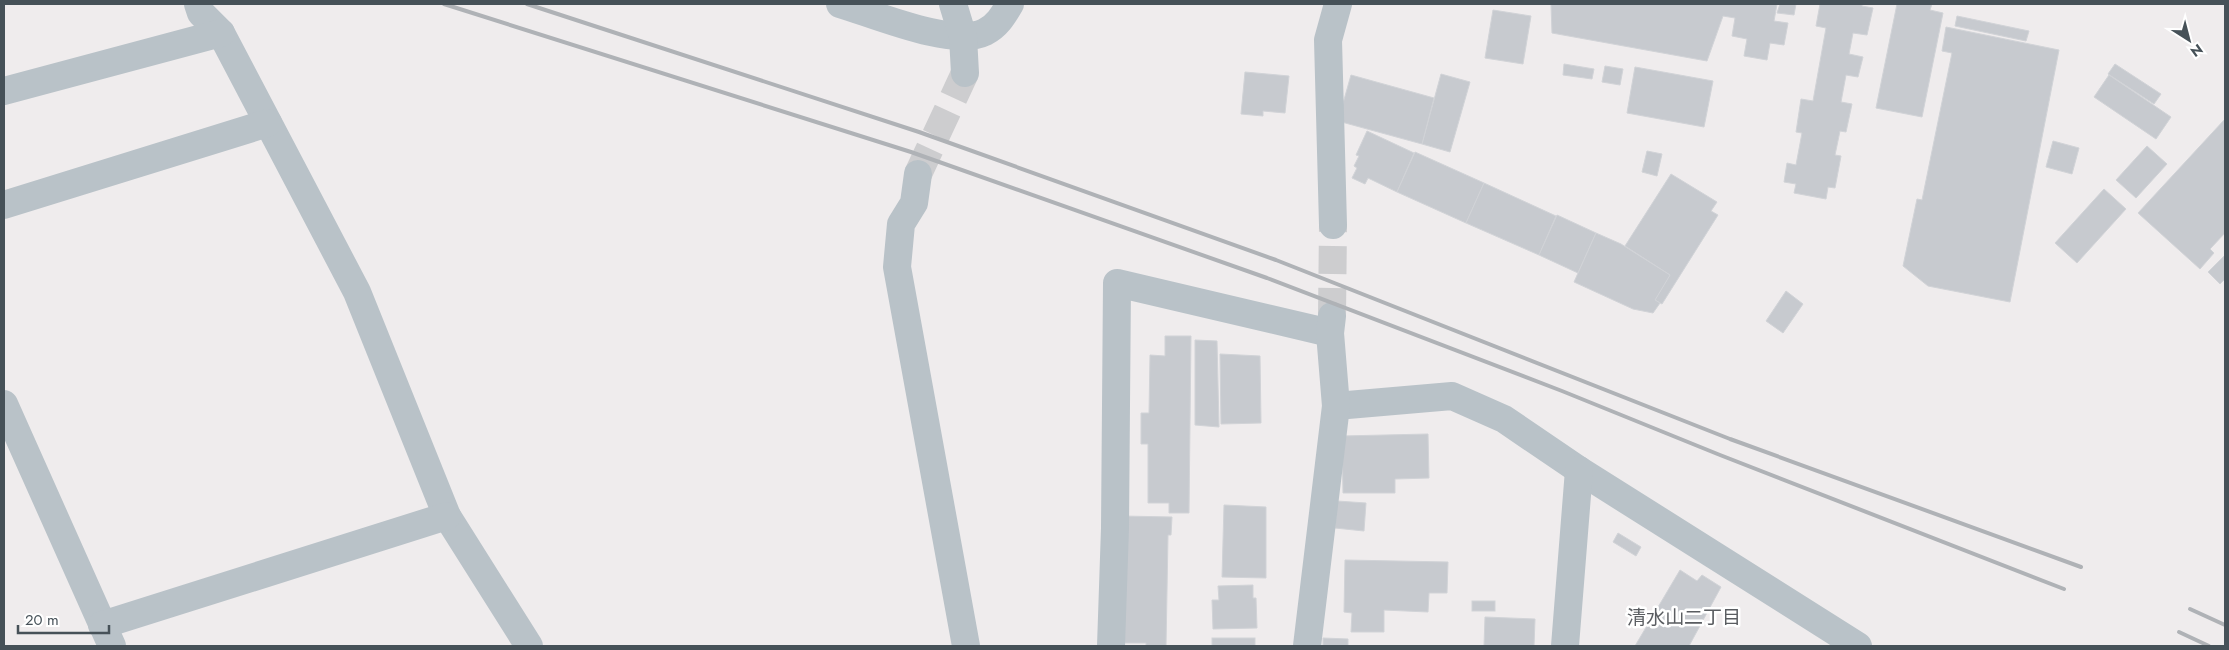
<svg xmlns="http://www.w3.org/2000/svg" width="2229" height="650" font-family="Jost,'Noto Sans JP',sans-serif">
	<rect width="100%" height="100%" fill="#efeced"/>
	<!-- building -->
	<g fill="#c7cacf" stroke="#d1d3d7">
		<polygon points="1551,4 1777,4 1774,21 1788,23 1784,45 1770,43 1767,60 1744,56 1747,39 1732,36 1735,18 1723,16 1707,61 1552,33"/>
		<polygon points="1780,4 1796,4 1794,15 1777,13"/>
		<polygon points="1820,4 1862,4 1862,6 1873,8 1867,35 1853,33 1849,54 1863,57 1858,77 1846,75 1841,102 1852,104 1846,132 1840,131 1835,155 1841,156 1835,188 1828,187 1826,199 1794,193 1796,184 1784,182 1787,163 1796,165 1802,133 1796,132 1801,99 1813,101 1826,28 1816,26"/>
		<polygon points="1897,4 1932,4 1930,10 1943,13 1922,117 1876,108"/>
		<polygon points="1493,10 1531,16 1523,64 1485,58"/>
		<polygon points="1957,16 2029,31 2026,41 1955,26"/>
		<polygon points="1946,27 2059,50 2010,302 1928,286 1903,266 1917,199 1922,200 1952,53 1942,51"/>
		<polygon points="1564,64 1594,69 1592,79 1563,75"/>
		<polygon points="2115,64 2161,94 2154,104 2108,74"/>
		<polygon points="1605,66 1623,69 1620,85 1602,82"/>
		<polygon points="1635,67 1713,81 1704,127 1627,113"/>
		<polygon points="1245,72 1289,76 1285,113 1263,111 1263,116 1241,114"/>
		<polygon points="1441,74 1470,82 1450,152 1422,144"/>
		<polygon points="1351,75 1434,98 1422,144 1338,121"/>
		<polygon points="2109,75 2171,117 2156,139 2094,97"/>
		<polygon points="2225,119 2225,233 2210,249 2214,253 2200,269 2138,213"/>
		<polygon points="1367,131 1414,153 1397,192 1368,178 1365,184 1352,178 1357,168 1354,166 1359,156 1356,155"/>
		<polygon points="2053,141 2079,148 2072,174 2046,167"/>
		<polygon points="2147,146 2167,164 2136,198 2116,180"/>
		<polygon points="1647,151 1662,154 1657,176 1642,172"/>
		<polygon points="1415,152 1484,183 1466,223 1397,192"/>
		<polygon points="1671,174 1717,202 1711,211 1718,215 1662,304 1655,300 1670,275 1625,246"/>
		<polygon points="1484,183 1556,216 1539,255 1466,223"/>
		<polygon points="2104,189 2126,209 2077,263 2055,243"/>
		<polygon points="1557,215 1596,233 1578,273 1539,255"/>
		<polygon points="1596,233 1621,244 1670,275 1655,300 1660,303 1653,313 1633,309 1574,282"/>
		<polygon points="2225,255 2225,279 2220,284 2208,272"/>
		<polygon points="1786,291 1803,304 1783,333 1766,321"/>
		<polygon points="1165,336 1191,336 1189,513 1169,513 1169,503 1148,503 1148,444 1141,444 1141,413 1149,413 1150,355 1165,356"/>
		<polygon points="1195,340 1217,341 1219,427 1195,425"/>
		<polygon points="1220,354 1260,356 1261,423 1221,424"/>
		<polygon points="1428,434 1429,478 1395,479 1395,493 1343,493 1342,436"/>
		<polygon points="1337,501 1366,503 1364,531 1335,528"/>
		<polygon points="1224,505 1266,507 1266,578 1222,577"/>
		<polygon points="1122,516 1172,517 1171,535 1168,535 1166,646 1146,646 1146,643 1124,643"/>
		<polygon points="1618,533 1641,547 1636,556 1613,542"/>
		<polygon points="1345,560 1448,562 1447,593 1429,593 1428,612 1384,610 1384,632 1351,632 1352,613 1344,612"/>
		<polygon points="1680,570 1697,581 1702,575 1721,587 1689,646 1635,646"/>
		<polygon points="1253,585 1253,598 1256,598 1257,628 1213,629 1212,600 1219,600 1218,586"/>
		<rect x="1472" y="601" width="23" height="10"/>
		<polygon points="1485,617 1535,619 1534,646 1484,646"/>
		<rect x="1212" y="638" width="43" height="8"/>
		<polygon points="1323,638 1348,639 1348,646 1323,646"/>
	</g>
	<g fill="none" stroke-linecap="round" stroke-linejoin="round">
		<!-- street-tunnel -->
		<g stroke="#cdcdcf" stroke-width="28" stroke-dasharray="28 14" stroke-linecap="butt">
			<polyline points="918,174 965,73"/>
			<polyline points="1332,316 1333,225"/>
		</g>
		<!-- street -->
		<g stroke="#b9c2c8" stroke-width="28">
			<polyline points="198,4 201,13 221,33 357,292 447,516 529,646"/>
			<path d="M 840,4 C 874,14 953,48 985,32 C 997,26 1003,16 1010,4"/>
			<polyline points="953,4 963,37 965,73"/>
			<polyline points="4,91 221,33"/>
			<polyline points="918,174 914,203 901,224 897,267 966,646"/>
			<polyline points="4,205 268,123"/>
			<polyline points="1333,225 1328,40 1338,4"/>
			<polyline points="4,404 112,646"/>
			<polyline points="1336,406 1452,396 1504,419 1579,470 1858,646"/>
			<polyline points="102,625 447,516"/>
			<polyline points="1111,646 1115,528 1117,283 1330,333"/>
			<polyline points="1307,646 1336,406 1330,333 1332,316"/>
			<polyline points="1565,646 1579,470"/>
		</g>
		<!-- rail -->
		<g stroke="#afb2b6" stroke-width="4">
			<polyline points="444,4 911,152 1267,278 1562,391 1720,455 2064,589"/>
			<polyline points="527,4 919,132 1276,260 1730,439 2081,567"/>
			<polyline points="2190,609 2225,625"/>
			<polyline points="2179,632 2209,646"/>
		</g>
	</g>
	<g text-anchor="middle" dominant-baseline="central" stroke-width="5" stroke-linejoin="round" paint-order="stroke">
		<!-- neighbourhood labels -->
		<g font-size="19" fill="#5a5d61" stroke="#fff">
			<text x="1684" y="617">清水山二丁目</text>
		</g>
	</g>
	<!-- border -->
	<rect width="2229" height="650" fill="none" stroke="#465158" stroke-width="10"/>
	<!-- north arrow -->
	<g transform="translate(2189 40) rotate(144)" stroke="#ffffff" stroke-width="4" paint-order="stroke">
	<path d="M0-4L9 19L0 12L-9 19Z" fill="#465158"/>
	<text y="-8" font-size="14" font-weight="bold" text-anchor="middle" fill="#465158">N</text>
	</g>
	<!-- scale -->
	<path d="M18 625v8h91v-8" fill="none" stroke="#465158" stroke-width="2.5"/>
	<text x="25" y="625" font-size="15" fill="#465158" stroke="#ffffff" stroke-width="4" paint-order="stroke">20 m</text>
</svg>
